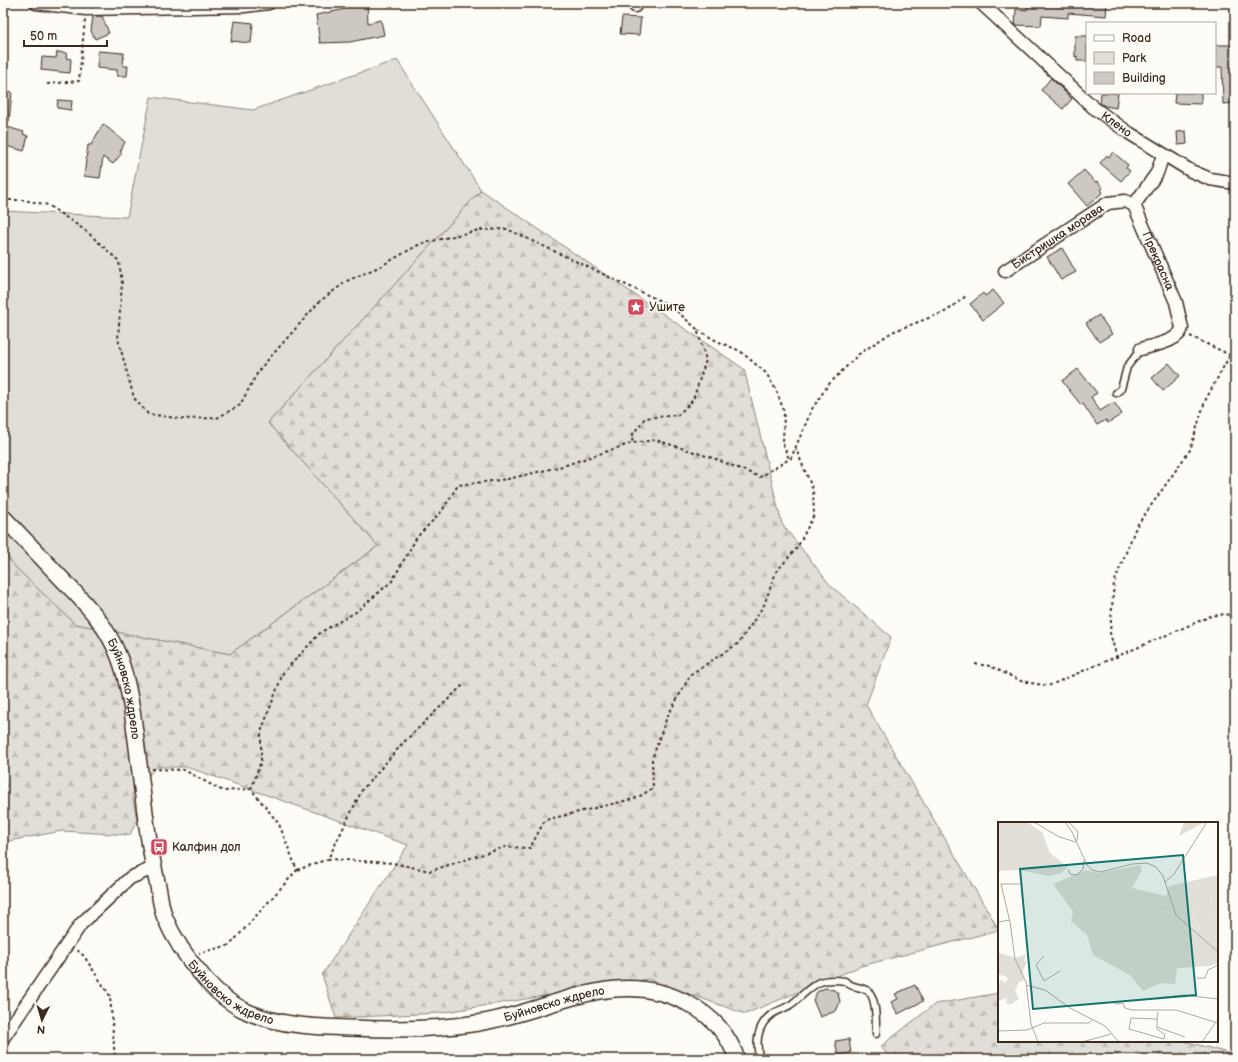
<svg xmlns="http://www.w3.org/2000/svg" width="1238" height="1062" font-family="'Balsamiq Sans',sans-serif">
	<defs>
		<pattern id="forest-firs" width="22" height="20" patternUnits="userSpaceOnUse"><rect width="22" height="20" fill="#e1ded7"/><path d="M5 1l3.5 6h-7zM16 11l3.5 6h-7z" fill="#c2bfb8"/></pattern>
	</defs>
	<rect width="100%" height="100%" fill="#fdfcf7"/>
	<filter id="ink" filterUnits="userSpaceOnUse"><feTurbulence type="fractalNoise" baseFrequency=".025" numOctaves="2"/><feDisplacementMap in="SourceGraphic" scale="8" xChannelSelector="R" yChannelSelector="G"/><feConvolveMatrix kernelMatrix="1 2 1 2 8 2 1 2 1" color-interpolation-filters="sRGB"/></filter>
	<g filter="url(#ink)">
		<!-- green -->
		<polygon fill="#e1ded7" stroke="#8e847a" points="397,60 481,190 268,423 378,546 230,654 75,624 16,568 3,551 3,211 127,217 151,97 253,110"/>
		<!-- forest -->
		<g fill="url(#forest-firs)" stroke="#8e847a">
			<polygon points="481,190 744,369 782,524 831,586 891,637 866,705 999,930 861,966 745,1014 648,979 440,1013 336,1018 322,975 408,845 187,767 156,767 132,795 137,819 130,835 62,831 3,842 3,551 16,568 75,624 230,654 378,546 268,423"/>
			<polygon points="999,993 999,1041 1184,1041 1235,1055 1235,1059 893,1059 880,1047 935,1004"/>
		</g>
		<!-- building -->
		<g fill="#cdc8c2" stroke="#3b2a1e">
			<polygon points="345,3 367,3 368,23 381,20 384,35 350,42 320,43 316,15 346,9"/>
			<polygon points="1028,3 1107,3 1106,16 1068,13 1068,18 1042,16 1041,26 1015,25 1016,9 1027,10"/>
			<polygon points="93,16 102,16 109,33 95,39 91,31"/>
			<polygon points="622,17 641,18 639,35 620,34"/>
			<polygon points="234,21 253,23 251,43 231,41"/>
			<polygon points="1075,36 1087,36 1087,61 1077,61 1077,56 1075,57"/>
			<polygon points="1215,45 1235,45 1235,103 1223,104 1222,67 1215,67"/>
			<polygon points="98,51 124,53 123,66 128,66 127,76 117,76 117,70 97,68"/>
			<polygon points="57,52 67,53 66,58 71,59 70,73 41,70 42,57 56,58"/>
			<polygon points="1051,78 1072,99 1063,109 1041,90"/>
			<polygon points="3,91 12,92 9,121 3,121"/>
			<polygon points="1101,93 1118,93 1116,108 1105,106 1100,103"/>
			<polygon points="1175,93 1201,93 1201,104 1174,103"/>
			<polygon points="58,100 72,101 71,110 57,108"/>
			<polygon points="103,124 125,142 120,152 122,153 113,164 103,157 100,178 84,176 88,145 91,145"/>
			<polygon points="7,127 24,132 23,134 28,136 24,151 3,145"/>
			<polygon points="1186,131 1187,144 1178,145 1177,132"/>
			<polygon points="1113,152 1128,165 1126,168 1130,171 1121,181 1100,163 1107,155 1109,157"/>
			<polygon points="1084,170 1095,182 1097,181 1103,188 1101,190 1103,192 1087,206 1068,184"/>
			<polygon points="1062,248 1076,272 1061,280 1047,257"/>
			<polygon points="993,290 1004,303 983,320 970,304 983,293 985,296"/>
			<polygon points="1099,315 1112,334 1099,342 1086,323"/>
			<polygon points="1169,363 1180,376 1163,391 1152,378"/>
			<polygon points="1078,369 1097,393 1091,397 1100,411 1114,402 1122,414 1108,423 1106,420 1097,425 1083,404 1081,405 1062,381"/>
			<polygon points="915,985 923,1001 898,1014 891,1002 898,999 895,994"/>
			<polygon points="825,988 834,990 838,993 840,1002 836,1011 820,1017 813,1000 817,992"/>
			<polygon points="849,1039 851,1053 838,1055 835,1041"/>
		</g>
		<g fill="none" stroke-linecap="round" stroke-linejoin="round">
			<defs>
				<g id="service">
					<polyline points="1116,393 1121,389 1127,367 1141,349"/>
					<path d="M 760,1059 C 755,1043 757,1025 772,1014 C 778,1010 787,1008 793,1003 C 814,986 815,977 845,981 C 851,988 860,986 868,991 C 877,998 876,1024 876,1034"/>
				</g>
				<g id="minor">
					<polyline points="36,3 86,9 245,6 269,3"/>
					<polyline points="634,3 635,6"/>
					<path id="s1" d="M 981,3 L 1094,108 L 1129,133 L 1191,171 L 1210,179 L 1235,183"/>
					<path id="s2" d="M 1134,205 L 1176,302 L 1182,328 C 1179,342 1153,345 1141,349"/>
					<polyline points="1134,205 1157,173 1163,155"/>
					<path id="s3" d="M 1005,271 L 1108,203 L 1125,201 L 1134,205"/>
					<polyline points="3,1038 81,924 130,878 153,868"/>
				</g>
				<g id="tertiary">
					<path id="s4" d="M 3,517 C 22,537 41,557 60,577 C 85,603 106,623 119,657 C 128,680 132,708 135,732 C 142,784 146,836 158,886 C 160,896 161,908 165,918 C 174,939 186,957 201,974 C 213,989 230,1004 248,1012 C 280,1026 316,1027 351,1028 C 394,1030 436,1030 478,1023 C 550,1012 616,965 687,1003 C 711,1015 728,1033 737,1059"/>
				</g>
			</defs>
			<!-- service casing -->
			<use href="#service" stroke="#3b2a1e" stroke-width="9"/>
			<!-- minor casing -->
			<use href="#minor" stroke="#3b2a1e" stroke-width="15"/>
			<!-- tertiary casing -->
			<use href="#tertiary" stroke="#3b2a1e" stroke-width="18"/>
			<!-- path -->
			<g stroke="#3b2a1e" stroke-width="2" stroke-dasharray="3 3" stroke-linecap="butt">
				<polyline points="47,84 79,81 85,20"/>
				<polyline points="3,200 24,200 48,205 86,231 119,261 122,283 118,339 134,398 148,414 182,419 217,418 240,405 259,370 320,301 347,281 381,266 420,244 479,230 507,229 671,306 697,329 706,360 693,400 678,415 645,418 633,434 632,443"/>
				<polyline points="698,330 717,341 740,351 766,373 776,390 784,411 783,444 789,459"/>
				<polyline points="1190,336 1230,355 1235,349"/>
				<polyline points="1117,658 1110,633 1114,583 1136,527 1190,450 1205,401 1230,355"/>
				<polyline points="975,664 990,666 1021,681 1048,686 1211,616 1225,614 1235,616"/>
				<polyline points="152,769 184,770 223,791 251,789 279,824 297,870 230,945 199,953"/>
				<polyline points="251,789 261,761 261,732 283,673 321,632 356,612 392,581 417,537 442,511 458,485 508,479 563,466 632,443 656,440 713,458 760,477 791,458 812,409 828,385 859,354 892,332 947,311 966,296"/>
				<polyline points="328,859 393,863 430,871 505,847 530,848 545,820 637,798 653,788 652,759 667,717 691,674 739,643 764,605 776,572 797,548 814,515 813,490 796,449"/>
				<polyline points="297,870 328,859 362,790 403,743 465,683"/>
				<polyline points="77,950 84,956 110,996 115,1059"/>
			</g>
			<!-- service -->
			<use href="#service" stroke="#fdfcf7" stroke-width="6"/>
			<!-- minor -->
			<use href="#minor" stroke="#fdfcf7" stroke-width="12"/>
			<!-- tertiary -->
			<use href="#tertiary" stroke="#fdfcf7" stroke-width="15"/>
		</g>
	</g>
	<!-- icons -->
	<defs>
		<symbol id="sight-square" viewBox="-11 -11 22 22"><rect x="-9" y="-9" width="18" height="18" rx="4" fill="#d1495b" stroke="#fdfcf7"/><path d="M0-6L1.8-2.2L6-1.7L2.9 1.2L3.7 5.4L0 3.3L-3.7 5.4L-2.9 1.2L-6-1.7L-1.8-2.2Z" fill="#fff"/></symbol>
		<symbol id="bus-square" viewBox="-11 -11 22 22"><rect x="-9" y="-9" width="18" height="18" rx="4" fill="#d1495b" stroke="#fdfcf7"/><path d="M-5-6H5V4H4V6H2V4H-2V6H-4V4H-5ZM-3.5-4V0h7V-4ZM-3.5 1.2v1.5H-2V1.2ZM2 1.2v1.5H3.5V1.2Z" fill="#fff"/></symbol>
	</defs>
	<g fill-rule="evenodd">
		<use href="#sight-square" x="626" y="297" width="20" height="20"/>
		<use href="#bus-square" x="149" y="837" width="20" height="20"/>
	</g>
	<g text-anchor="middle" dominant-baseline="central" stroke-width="3.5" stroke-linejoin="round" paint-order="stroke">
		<!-- street labels -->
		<g font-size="12" fill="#3b2a1e" stroke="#fdfcf7">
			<text stroke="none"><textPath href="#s1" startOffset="182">Клено</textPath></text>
			<text stroke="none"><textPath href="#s3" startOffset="63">Бистришка морава</textPath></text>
			<text stroke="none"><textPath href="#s2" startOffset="61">Прекрасна</textPath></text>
			<text stroke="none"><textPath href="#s4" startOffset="215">Буйновско ждрело</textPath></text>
			<text stroke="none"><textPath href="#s4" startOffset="551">Буйновско ждрело</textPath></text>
			<text stroke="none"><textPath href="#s4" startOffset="887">Буйновско ждрело</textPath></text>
		</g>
		<!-- poi labels -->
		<g font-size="12" fill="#3b2a1e" stroke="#fdfcf7" text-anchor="start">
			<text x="649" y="307">Ушите</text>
			<text x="172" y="847">Калфин дол</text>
		</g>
	</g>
	<!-- overview -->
	<g transform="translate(998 822)">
		<rect width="220" height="220" fill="#fdfcf7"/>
		<path d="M 186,0 L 207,0 L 181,14 ZM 220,72 L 220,90 L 209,100 L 217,115 L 220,114 L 220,141 L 213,144 L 179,146 L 177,162 L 163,161 L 145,169 L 132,153 L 157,120 L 142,105 L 160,89 L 181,91 L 197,107 L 203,108 L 194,91 L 202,84 L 207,86 L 213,81 L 212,75 ZM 1,131 L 18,136 L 28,132 L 26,139 L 29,139 L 25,149 L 26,158 L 21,160 L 17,169 L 21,177 L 13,182 L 8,182 L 9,176 L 0,179 L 0,162 L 4,157 L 6,161 L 11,156 L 0,152 Z" fill="#e1ded7"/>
		<path d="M 0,0 L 29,0 L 44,10 L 52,31 L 70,45 L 63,51 L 51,54 L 21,48 L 0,49 ZM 142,43 L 144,48 L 134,66 L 168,74 L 171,64 L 220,53 L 220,72 L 212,75 L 213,88 L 210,90 L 202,84 L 194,91 L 204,112 L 180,91 L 160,89 L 142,105 L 157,120 L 132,153 L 95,133 L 89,113 L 73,99 L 75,90 L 55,62 L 88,48 L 101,51 ZM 220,90 L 220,114 L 217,115 L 208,106 L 209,100 Z" fill="#e1ded7"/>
		<path fill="none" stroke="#afa8a0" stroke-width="1" d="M 36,0 L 61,15 L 78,20M 67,0 L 74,10 L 89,43 L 94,48 L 103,50 L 134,42 L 149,41 L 158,45 L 165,54 L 178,93 L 220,130M 71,0 L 80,10 L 79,19M 70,47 L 72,52 L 79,53 L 85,47 L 86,38M 167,60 L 176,52 L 209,0M 22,62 L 3,62 L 12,100 L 17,137 L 28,160 L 33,202 L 40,220M 0,100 L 12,98M 199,156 L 207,156 L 210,148 L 220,143M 46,159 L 38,143 L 46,134M 46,159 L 62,149M 28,163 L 47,168 L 72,186 L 107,204 L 121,220M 158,176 L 186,173 L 220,177M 114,179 L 118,182 L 125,181 L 127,186 L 134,188 L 178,188 L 220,201M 159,197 L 159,207 L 167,213 L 166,217 L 131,207 L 133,196 L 159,197 L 160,190M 159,205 L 187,215M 0,209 L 29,208 L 46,201 L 91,201 L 94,198M 84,220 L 113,212M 204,220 L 218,200"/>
		<path fill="#0f766e" fill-opacity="0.15" stroke="#0f766e" stroke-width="2" d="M 185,33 L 198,173 L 35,187 L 22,47 Z"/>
		<rect width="220" height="220" fill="none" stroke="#3b2a1e" stroke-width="2"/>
	</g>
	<!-- margin -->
	<rect width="1238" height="1062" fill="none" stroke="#fdfcf7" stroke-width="16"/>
	<rect x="8" y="8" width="1222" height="1046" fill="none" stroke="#3b2a1e" stroke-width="1.5" filter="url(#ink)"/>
	<!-- legend -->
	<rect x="1086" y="22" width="130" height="72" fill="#fdfcf7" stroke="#afa8a0"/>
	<rect x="1094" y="35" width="20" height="6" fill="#fdfcf7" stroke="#afa8a0"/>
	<text x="1122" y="42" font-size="12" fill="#3b2a1e">Road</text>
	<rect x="1094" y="52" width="20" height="12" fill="#e1ded7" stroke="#afa8a0"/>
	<text x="1122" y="62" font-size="12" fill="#3b2a1e">Park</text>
	<rect x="1094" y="72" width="20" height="12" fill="#cdc8c2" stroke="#afa8a0"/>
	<text x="1122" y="82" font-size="12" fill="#3b2a1e">Building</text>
	<!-- north arrow -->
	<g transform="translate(42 1020) rotate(185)" stroke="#fdfcf7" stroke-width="3" paint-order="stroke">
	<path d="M0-3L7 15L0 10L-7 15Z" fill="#3b2a1e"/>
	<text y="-6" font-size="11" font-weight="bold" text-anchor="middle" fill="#3b2a1e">N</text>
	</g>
	<!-- scale -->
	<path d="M24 40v6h83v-6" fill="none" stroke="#3b2a1e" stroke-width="2"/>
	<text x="30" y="40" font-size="12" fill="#3b2a1e" stroke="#fdfcf7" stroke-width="3" paint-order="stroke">50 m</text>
</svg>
